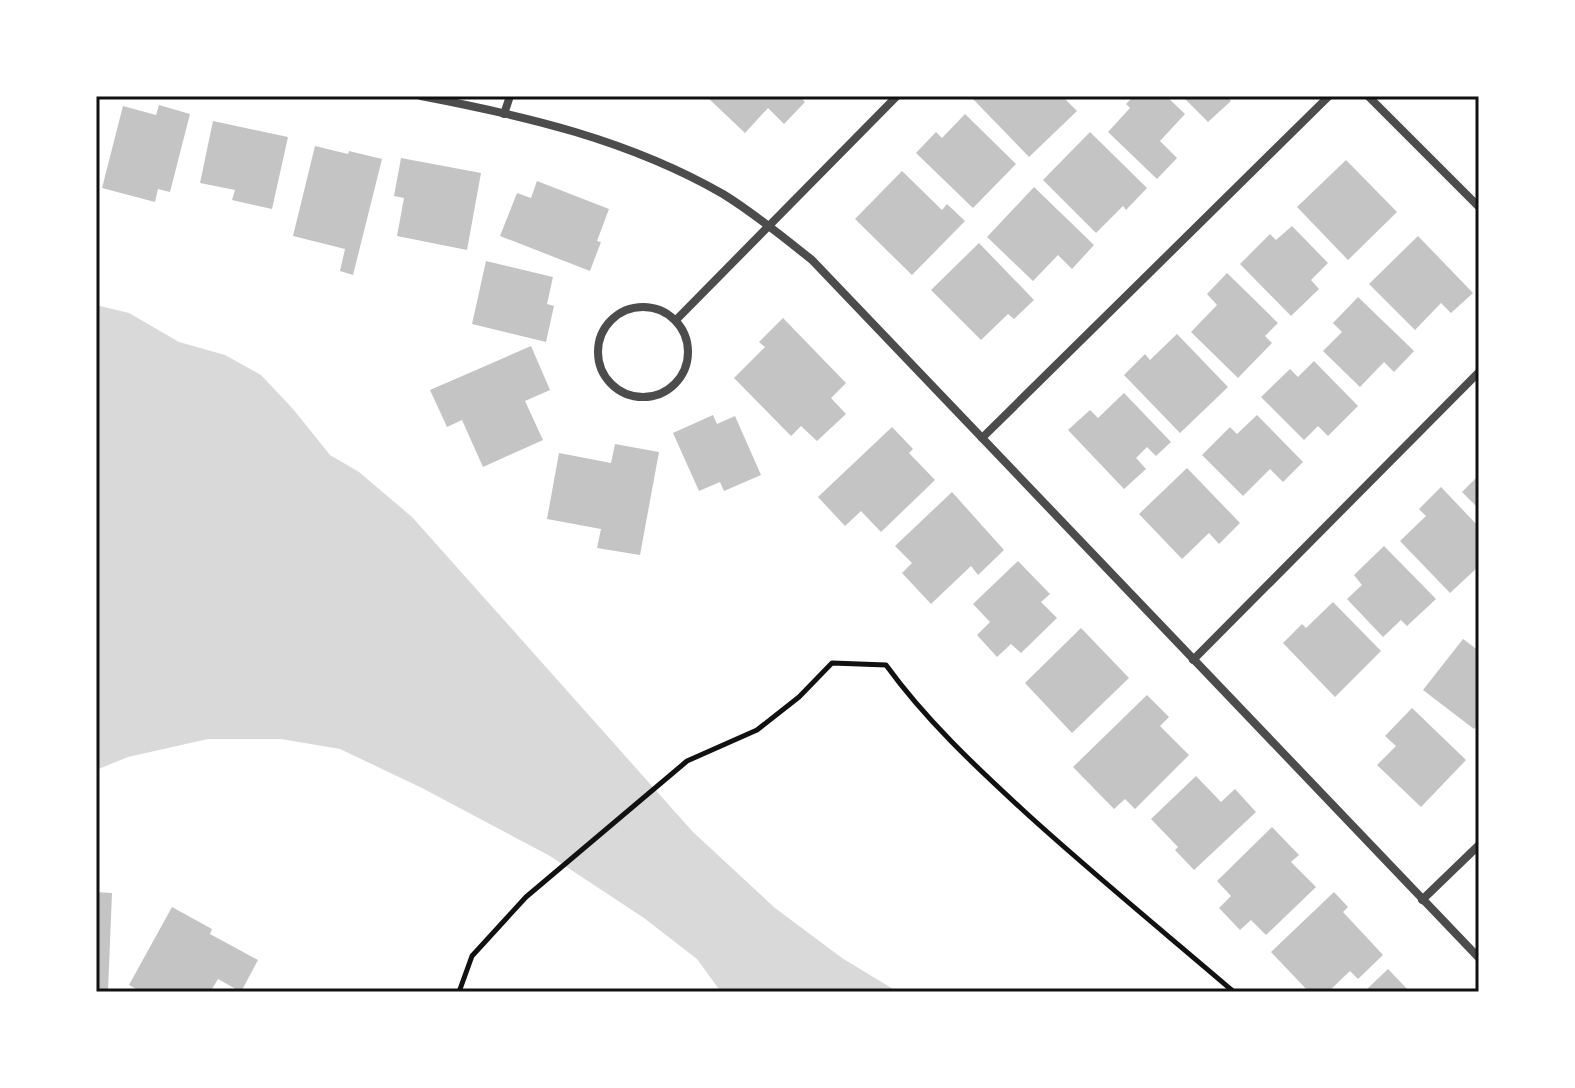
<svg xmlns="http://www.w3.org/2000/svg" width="1575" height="1088" font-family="'Exo 2',sans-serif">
	<rect width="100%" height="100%" fill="#fff"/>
	<!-- water -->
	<polygon fill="#d9d9d9" points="96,305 129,313 179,342 225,355 261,375 293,409 330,455 359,472 412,517 693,832 775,908 842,958 898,992 721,992 697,959 644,918 550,856 422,788 340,749 281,739 208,739 128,757 96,770"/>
	<!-- building -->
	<g fill="#c4c4c4">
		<polygon points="706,96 799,96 805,102 784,124 768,108 745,133"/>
		<polygon points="974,96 1062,96 1077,111 1029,157 972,98"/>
		<polygon points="1134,96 1166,96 1185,114 1160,141 1177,158 1157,179 1108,132 1130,108 1126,104"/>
		<polygon points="1182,96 1226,96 1231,101 1208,122"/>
		<polygon points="159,105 190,114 170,192 158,189 155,202 102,188 123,106 156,115"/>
		<polygon points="965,114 1016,164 973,208 916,153 936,132 942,138"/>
		<polygon points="213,121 288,137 272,209 232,200 235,190 200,183"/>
		<polygon points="1090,132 1147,188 1126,210 1123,206 1096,233 1043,180"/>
		<polygon points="315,146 348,154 349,151 382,159 353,275 340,271 345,249 293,236"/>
		<polygon points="401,158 481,173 467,250 397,236 404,198 394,196"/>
		<polygon points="1346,160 1397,212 1348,260 1297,207"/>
		<polygon points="902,171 942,210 947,204 965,221 912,275 855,219"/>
		<polygon points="537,181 609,209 597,241 601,242 590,271 500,236 517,193 531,198"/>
		<polygon points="1034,187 1094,245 1072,269 1058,255 1033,281 987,237"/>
		<polygon points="1292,226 1328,263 1311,280 1319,289 1291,316 1240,264 1270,234 1276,240"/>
		<polygon points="1418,236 1473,293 1451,313 1441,303 1415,330 1369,284"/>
		<polygon points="979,243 1034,300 1014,319 1008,314 981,340 931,290"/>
		<polygon points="486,261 553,277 547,304 554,306 546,342 472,324"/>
		<polygon points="1227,273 1278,323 1265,336 1272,343 1238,378 1191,332 1217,305 1207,294"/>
		<polygon points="1358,297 1414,351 1394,372 1384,362 1360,387 1323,351 1342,332 1333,323"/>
		<polygon points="783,318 846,383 831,398 846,414 817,441 801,426 791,436 734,378 765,347 759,342"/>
		<polygon points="1177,334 1228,387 1180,433 1124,375 1145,354 1150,360"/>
		<polygon points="531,346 550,390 525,401 543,440 483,467 462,420 447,427 430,390"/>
		<polygon points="1314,361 1358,406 1328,436 1318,426 1304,440 1261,397 1290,369 1298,377"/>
		<polygon points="1124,393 1171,442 1156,456 1147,447 1136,458 1146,469 1124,489 1068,430 1090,410 1098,418"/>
		<polygon points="713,415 717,424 735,416 761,475 724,491 720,482 699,491 673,433"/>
		<polygon points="1257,415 1303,462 1283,482 1270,469 1243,496 1202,455 1230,427 1237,434"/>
		<polygon points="892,427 913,449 909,453 935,480 881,532 861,511 845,526 818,497"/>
		<polygon points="615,444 659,452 640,555 597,548 601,529 547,519 559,453 611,463"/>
		<polygon points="1187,468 1240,523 1219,544 1209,533 1182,559 1139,514"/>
		<polygon points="1479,475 1479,509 1462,492"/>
		<polygon points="1441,487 1479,527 1479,566 1450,593 1400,541 1426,516 1419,509"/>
		<polygon points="952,492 1004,550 978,575 971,566 931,604 902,573 912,563 895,546"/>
		<polygon points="1384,546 1436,599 1407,626 1401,620 1383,637 1347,599 1362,585 1354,575"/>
		<polygon points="1018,561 1050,594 1041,602 1057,618 1021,653 1011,644 997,657 977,635 990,622 973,604"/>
		<polygon points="1333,602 1381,651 1335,697 1283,643 1302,624 1306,628"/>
		<polygon points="1081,628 1129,678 1072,733 1025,683"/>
		<polygon points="1463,639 1479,651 1479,723 1474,729 1423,690"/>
		<polygon points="1147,695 1169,717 1160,726 1189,755 1135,809 1125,799 1114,809 1073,767"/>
		<polygon points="1412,708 1466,760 1421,807 1377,765 1396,746 1385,736"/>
		<polygon points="1196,776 1221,802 1235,789 1256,812 1194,870 1175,850 1178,847 1151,819"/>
		<polygon points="1272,827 1299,855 1291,862 1316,887 1266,935 1251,920 1240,930 1219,908 1231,896 1217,881"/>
		<polygon points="96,892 112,893 108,991 96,991"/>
		<polygon points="1334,892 1348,907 1343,912 1383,955 1358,979 1350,971 1328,992 1309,992 1271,952"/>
		<polygon points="172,907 212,929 210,934 258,960 241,992 218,979 212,989 217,992 142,992 129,985"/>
		<polygon points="1388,969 1410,992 1364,992"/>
	</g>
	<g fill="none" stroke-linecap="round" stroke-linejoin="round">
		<!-- path -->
		<path stroke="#111" stroke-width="5" d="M 459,992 L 472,956 L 526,897 L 687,761 L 757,730 L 799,697 L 832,663 L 886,665 C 925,719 975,766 1025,812 C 1093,874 1164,932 1234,992"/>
		<!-- minor -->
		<g stroke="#4c4c4c" stroke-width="8">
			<path d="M 421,96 C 526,116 629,140 723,194 C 754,213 783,237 812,260 L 1479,958"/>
			<polyline points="1368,96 1479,207"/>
			<polyline points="504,114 510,96"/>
			<circle cx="643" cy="352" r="45"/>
			<polyline points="676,320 897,96"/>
			<polyline points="982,438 1329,96"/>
			<polyline points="1193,660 1479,372"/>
			<polyline points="1422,900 1479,845"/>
		</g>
	</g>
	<!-- border -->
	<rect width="1575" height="1088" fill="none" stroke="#ffffff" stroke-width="196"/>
	<rect x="98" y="98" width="1379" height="892" fill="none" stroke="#111" stroke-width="3"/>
</svg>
